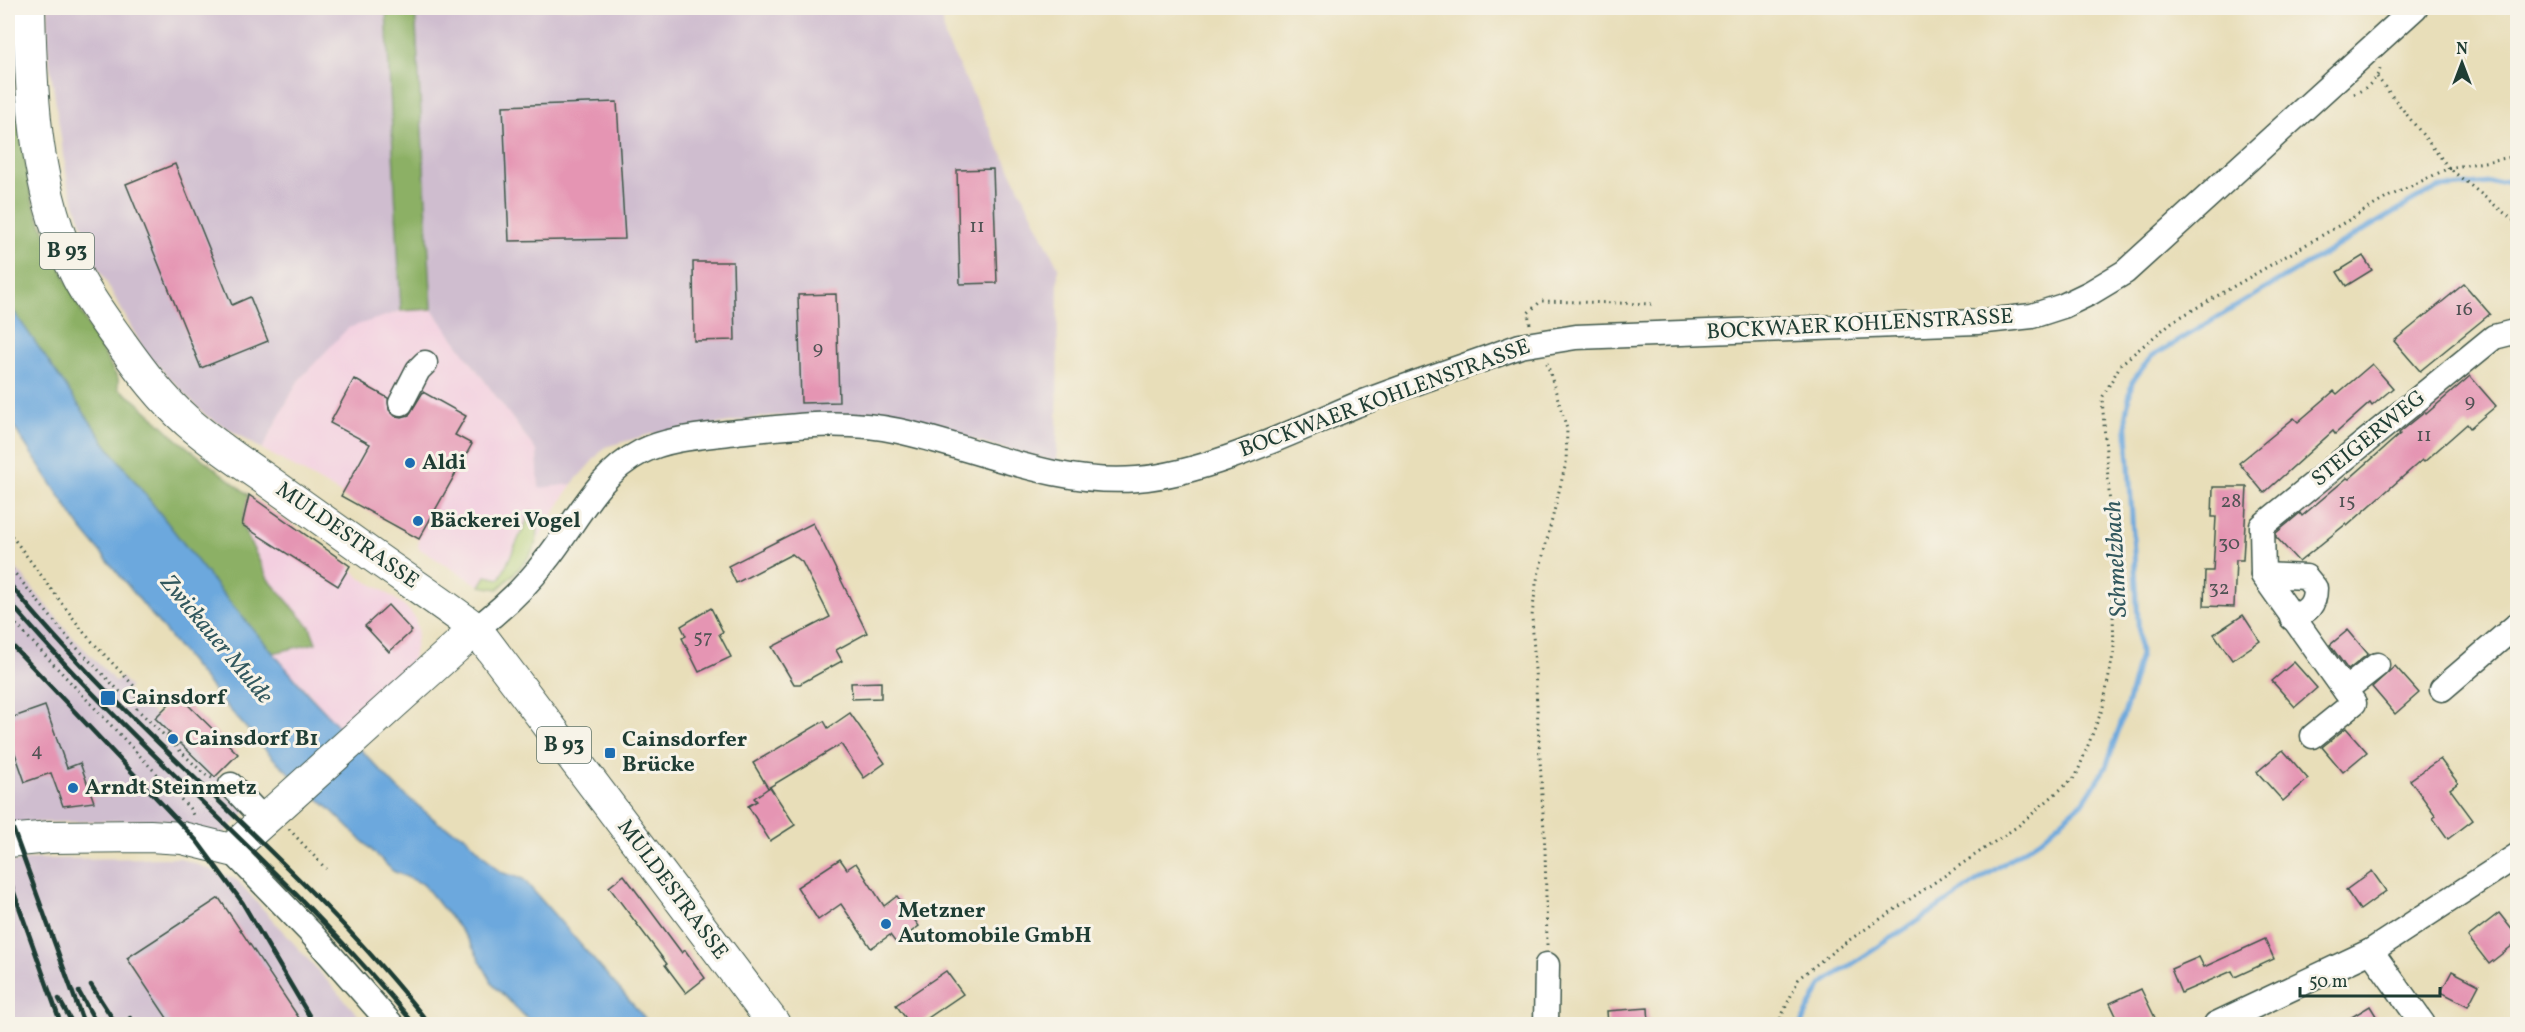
<svg xmlns="http://www.w3.org/2000/svg" width="2525" height="1032" font-family="Vollkorn,serif">
	<rect width="100%" height="100%" fill="#f7f3e8"/>
	<filter id="ink" filterUnits="userSpaceOnUse"><feTurbulence type="fractalNoise" baseFrequency=".0167" numOctaves="2"/><feDisplacementMap in="SourceGraphic" scale="12" xChannelSelector="R" yChannelSelector="G"/><feConvolveMatrix kernelMatrix="1 2 1 2 8 2 1 2 1" color-interpolation-filters="sRGB"/></filter>
	<filter id="wash" filterUnits="userSpaceOnUse"><feTurbulence type="fractalNoise" baseFrequency=".008" numOctaves="4" result="noise"/><feDisplacementMap in="SourceGraphic" scale="24" xChannelSelector="R" yChannelSelector="G"/><feGaussianBlur stdDeviation="1.35" result="paint"/><feColorMatrix in="noise" values="0 0 0 0 0 0 0 0 0 0 0 0 0 0 0 0 0 1.4 0 .05"/><feComposite in="paint" operator="in"/></filter>
	<g filter="url(#wash)">
		<rect width="100%" height="100%" fill="#e8deb9"/>
		<!-- built -->
		<g fill="#f3cfe0">
			<polygon points="432,309 537,452 539,487 572,484 523,564 498,589 480,586 418,548 419,538 262,449 298,381 348,327 401,311"/>
			<polygon points="249,495 350,566 360,578 383,590 406,607 415,618 418,631 413,659 404,672 339,727 273,653 316,643 310,627 268,579 242,525"/>
		</g>
		<!-- industrial -->
		<g fill="#cfbdcf">
			<polygon points="48,8 386,8 401,311 348,328 298,381 262,449 205,415 145,352 97,265 68,184 48,52"/>
			<polygon points="415,8 941,8 945,38 1058,267 1057,462 879,415 771,416 651,434 605,447 572,484 539,488 537,452 432,309"/>
			<polygon points="8,558 70,634 116,682 121,677 130,687 126,692 133,699 139,699 250,808 222,835 165,820 21,823 8,826"/>
			<polygon points="180,858 237,880 366,1024 8,1024 8,863 33,859"/>
		</g>
		<!-- green -->
		<path fill="#b0cd73" stroke="#688554" stroke-width="1.5" d="M 531,512 C 533,517 538,524 538,530 C 538,555 514,573 498,589 L 480,586 L 486,576 L 500,579 Z"/>
		<!-- forest -->
		<g fill="#8cb065" stroke="#56764c" stroke-width="1.5">
			<polygon points="8,8 9,8 11,74 32,200 48,240 87,324 118,379 118,388 136,401 178,440 249,495 242,525 268,579 310,627 316,643 273,653 223,594 105,443 9,306"/>
			<polygon points="386,8 415,8 432,309 401,311"/>
		</g>
		<!-- water -->
		<polygon fill="#6ca8dd" stroke="#467288" stroke-width="1.5" points="8,303 105,443 223,594 308,694 398,789 440,824 465,836 500,872 523,879 650,1024 533,1024 494,986 468,939 423,884 393,871 331,810 274,759 223,702 80,527 8,418"/>
		<g fill="none" stroke-linecap="round" stroke-linejoin="round">
			<!-- stream -->
			<polyline stroke="#6ca8dd" stroke-width="5" points="1801,1024 1822,984 2041,839 2084,801 2106,767 2128,702 2140,655 2126,414 2132,382 2151,357 2418,198 2440,188 2518,180"/>
		</g>
		<g id="blocks">
			<!-- building -->
			<g fill="#e595b3">
				<polygon points="617,102 625,239 509,241 503,106"/>
				<polygon points="175,164 232,305 250,297 268,341 201,368 126,184"/>
				<polygon points="993,169 997,283 960,284 957,170"/>
				<polygon points="2363,256 2372,270 2346,286 2337,272"/>
				<polygon points="693,262 733,262 735,340 694,341"/>
				<polygon points="2464,284 2490,314 2420,371 2394,341"/>
				<polygon points="836,294 839,402 801,403 798,295"/>
				<polygon points="2372,364 2393,388 2372,406 2370,403 2335,434 2333,431 2264,493 2239,463 2294,418 2298,422 2334,391 2337,394"/>
				<polygon points="2470,376 2496,406 2470,428 2467,424 2424,462 2422,460 2347,526 2346,524 2299,562 2276,537 2276,533 2300,513 2302,516 2347,478 2349,479 2400,434 2399,433 2425,412 2426,414"/>
				<polygon points="354,379 388,398 389,410 395,416 402,417 409,415 423,392 466,416 455,435 472,444 419,539 341,496 370,444 330,423"/>
				<polygon points="2213,487 2247,487 2243,560 2236,560 2234,607 2204,606 2205,571 2213,571 2216,517 2212,517"/>
				<polygon points="249,495 350,566 338,586 242,525"/>
				<polygon points="813,523 867,633 836,650 842,661 800,684 794,684 772,647 830,617 802,562 792,554 736,583 728,566"/>
				<polygon points="388,605 412,631 389,652 365,626"/>
				<polygon points="711,608 723,632 719,634 731,657 699,672 682,638 686,636 681,626"/>
				<polygon points="2243,615 2260,641 2232,660 2214,634"/>
				<polygon points="2348,630 2368,654 2348,670 2330,645"/>
				<polygon points="2294,662 2317,688 2295,707 2272,681"/>
				<polygon points="2395,666 2419,693 2395,714 2372,687"/>
				<polygon points="881,682 881,698 852,699 851,683"/>
				<polygon points="178,695 238,754 215,777 180,743 177,746 167,735 170,733 155,718"/>
				<polygon points="45,706 67,768 80,763 94,802 63,806 51,773 25,782 8,733 8,719"/>
				<polygon points="850,713 885,763 864,778 841,744 768,788 753,763 824,721 828,728"/>
				<polygon points="2346,728 2367,752 2343,772 2322,747"/>
				<polygon points="2283,750 2308,779 2283,801 2257,772"/>
				<polygon points="2440,759 2458,783 2450,789 2473,820 2448,839 2433,818 2436,816 2410,780"/>
				<polygon points="770,787 795,825 770,841 748,806 757,801 754,798"/>
				<polygon points="840,859 847,869 856,863 884,906 897,896 919,926 896,943 890,935 871,948 841,904 818,920 797,887"/>
				<polygon points="2372,871 2386,891 2360,910 2346,890"/>
				<polygon points="624,875 682,953 685,950 705,978 686,993 665,965 667,964 609,887"/>
				<polygon points="219,898 303,1024 171,1024 127,958"/>
				<polygon points="2499,913 2517,936 2517,942 2489,964 2468,937"/>
				<polygon points="2265,939 2274,959 2235,977 2232,971 2181,993 2171,969 2199,957 2204,967"/>
				<polygon points="946,971 963,994 919,1024 910,1024 896,1005"/>
				<polygon points="2452,971 2479,985 2468,1006 2441,992"/>
				<polygon points="2141,989 2158,1024 2120,1024 2110,1003"/>
				<polygon points="2370,1006 2381,1024 2340,1024"/>
				<polygon points="1648,1008 1649,1024 1608,1024 1607,1011"/>
			</g>
		</g>
	</g>
	<g filter="url(#ink)">
		<use href="#blocks" fill-opacity="0" stroke="#3d5548" stroke-width="1.5"/>
		<g fill="none" stroke-linecap="round" stroke-linejoin="round">
			<defs>
				<g id="minor">
					<polyline points="401,403 418,370 425,363"/>
					<path d="M 2263,575 L 2306,577 L 2315,588 C 2315,605 2308,611 2292,618"/>
					<path d="M 476,629 C 502,609 526,587 546,560 C 576,523 596,475 641,452 C 668,438 706,436 737,432 C 790,426 846,419 899,431 C 977,448 1055,486 1137,479 C 1206,474 1292,432 1356,405 C 1410,384 1466,366 1520,346 L 1576,337 L 1977,322 L 2032,316 L 2063,306 L 2090,293 L 2125,272 L 2415,8"/>
					<polyline points="2442,689 2518,624"/>
					<polyline points="2345,690 2377,665"/>
					<polyline points="2313,736 2354,703 2263,575 2262,526 2494,337 2518,331"/>
					<polyline points="231,785 264,820"/>
					<polyline points="231,850 310,932 391,1024"/>
					<polyline points="2371,951 2423,1024"/>
					<polyline points="1546,1024 1547,965"/>
					<polyline points="2216,1024 2371,951 2518,855"/>
				</g>
				<g id="major">
					<path d="M 29,8 C 31,98 35,196 78,278 C 90,301 106,322 121,343 C 141,371 162,399 188,422 C 212,443 239,461 265,479 C 302,505 339,532 376,558 C 410,582 444,604 476,629 L 774,1024"/>
					<polyline points="8,841 50,837 150,836 182,838 231,850 476,629"/>
				</g>
			</defs>
			<!-- minor casing -->
			<use href="#minor" stroke="#3d5548" stroke-width="27"/>
			<!-- major casing -->
			<use href="#major" stroke="#3d5548" stroke-width="34"/>
			<!-- path -->
			<g stroke="#3d5548" stroke-width="3" stroke-dasharray="1.5 4.5" stroke-linecap="butt">
				<polyline points="2377,77 2449,168 2518,224"/>
				<path d="M 2354,94 C 2366,89 2376,81 2380,69"/>
				<polyline points="1530,324 1528,313 1541,301 1654,304"/>
				<polyline points="8,531 85,634 134,686 137,709 204,774 212,778"/>
				<polyline points="8,565 73,644 136,708"/>
				<polyline points="8,616 190,809 193,815"/>
				<polyline points="289,829 326,869"/>
				<polyline points="1547,945 1545,849 1532,616 1536,584 1566,463 1567,429 1547,363"/>
				<polyline points="1778,1024 1799,978 1839,947 2018,826 2076,776 2103,707 2114,650 2110,505 2102,398 2121,364 2172,322 2390,196 2449,168 2518,156"/>
			</g>
			<!-- minor -->
			<use href="#minor" stroke="#fff" stroke-width="24"/>
			<!-- major -->
			<use href="#major" stroke="#fff" stroke-width="32"/>
			<!-- rail -->
			<g stroke="#1f3d34" stroke-width="4.5">
				<path d="M 8,582 C 136,740 304,863 429,1024"/>
				<path d="M 8,600 C 134,750 290,872 414,1024"/>
				<polyline points="8,641 197,841 242,902 314,1024"/>
				<polyline points="8,815 84,1024"/>
				<polyline points="8,876 61,1024"/>
				<polyline points="91,985 116,1024"/>
				<polyline points="79,992 97,1024"/>
				<polyline points="59,999 73,1024"/>
				<polyline points="130,1018 134,1024"/>
			</g>
		</g>
	</g>
	<!-- markers -->
	<g fill="#1f6fb2" stroke="#f7f3e8" stroke-width="2">
		<circle cx="410" cy="463" r="6"/>
		<circle cx="418" cy="521" r="6"/>
		<rect x="100" y="690" width="16" height="16" rx="3"/>
		<circle cx="173" cy="739" r="6"/>
		<rect x="604" y="747" width="12" height="12" rx="3"/>
		<circle cx="73" cy="788" r="6"/>
		<circle cx="886" cy="924" r="6"/>
	</g>
	<g text-anchor="middle" dominant-baseline="central" stroke-width="6" stroke-linejoin="round" paint-order="stroke">
		<!-- number labels -->
		<g font-size="20" fill="#505354">
			<text x="977" y="227">11</text>
			<text x="2464" y="310">16</text>
			<text x="818" y="349">9</text>
			<text x="2470" y="402">9</text>
			<text x="2424" y="436">11</text>
			<text x="2231" y="502">28</text>
			<text x="2347" y="502">15</text>
			<text x="2229" y="544">30</text>
			<text x="2219" y="589">32</text>
			<text x="703" y="638">57</text>
			<text x="37" y="751">4</text>
		</g>
		<!-- shield labels -->
		<g fill="#f7f3e8" stroke="#60746a" stroke-width="1.5">
			<rect x="40" y="233" width="54" height="36" rx="4.5"/>
			<rect x="537" y="727" width="54" height="36" rx="4.5"/>
		</g>
		<g font-size="21" font-weight="bold" fill="#1f3d34">
			<text x="67" y="251">B 93</text>
			<text x="564" y="745">B 93</text>
		</g>
		<!-- street labels -->
		<g font-size="22" fill="#1f3d34" stroke="#f7f3e8">
			<text transform="translate(1860 325) rotate(-3)">BOCKWAER KOHLENSTRASSE</text>
			<text transform="translate(1385 399) rotate(-20)">BOCKWAER KOHLENSTRASSE</text>
			<text transform="translate(2369 439) rotate(-39)">STEIGERWEG</text>
			<text transform="translate(347 536) rotate(35)">MULDESTRASSE</text>
			<text transform="translate(672 890) rotate(53)">MULDESTRASSE</text>
		</g>
		<!-- poi labels -->
		<g font-size="22" font-weight="bold" fill="#1f3d34" stroke="#f7f3e8" text-anchor="start">
			<text x="422" y="463">Aldi</text>
			<text x="430" y="521">Bäckerei Vogel</text>
			<text x="122" y="698">Cainsdorf</text>
			<text x="185" y="739">Cainsdorf B1</text>
			<text x="622" y="740">Cainsdorfer<tspan x="622" dy="25">Brücke</tspan></text>
			<text x="85" y="788">Arndt Steinmetz</text>
			<text x="898" y="911">Metzner<tspan x="898" dy="25">Automobile GmbH</tspan></text>
		</g>
		<!-- water labels -->
		<g font-size="24" font-style="italic" fill="#32585e" stroke="#f7f3e8">
			<text transform="translate(2117 559) rotate(-93)">Schmelzbach</text>
			<text transform="translate(216 640) rotate(50)">Zwickauer Mulde</text>
		</g>
	</g>
	<!-- margin -->
	<rect width="2525" height="1032" fill="none" stroke="#f7f3e8" stroke-width="30"/>
	<!-- north arrow -->
	<g transform="translate(2462 63)" stroke="#f7f3e8" stroke-width="4.5" paint-order="stroke">
	<path d="M0-4.5L10 22L0 15L-10 22Z" fill="#1f3d34"/>
	<text y="-9" font-size="16" font-weight="bold" text-anchor="middle" fill="#1f3d34">N</text>
	</g>
	<!-- scale -->
	<path d="M2300 987v9h140v-9" fill="none" stroke="#1f3d34" stroke-width="3"/>
	<text x="2309" y="987" font-size="18" fill="#1f3d34" stroke="#f7f3e8" stroke-width="4.5" paint-order="stroke">50 m</text>
</svg>
